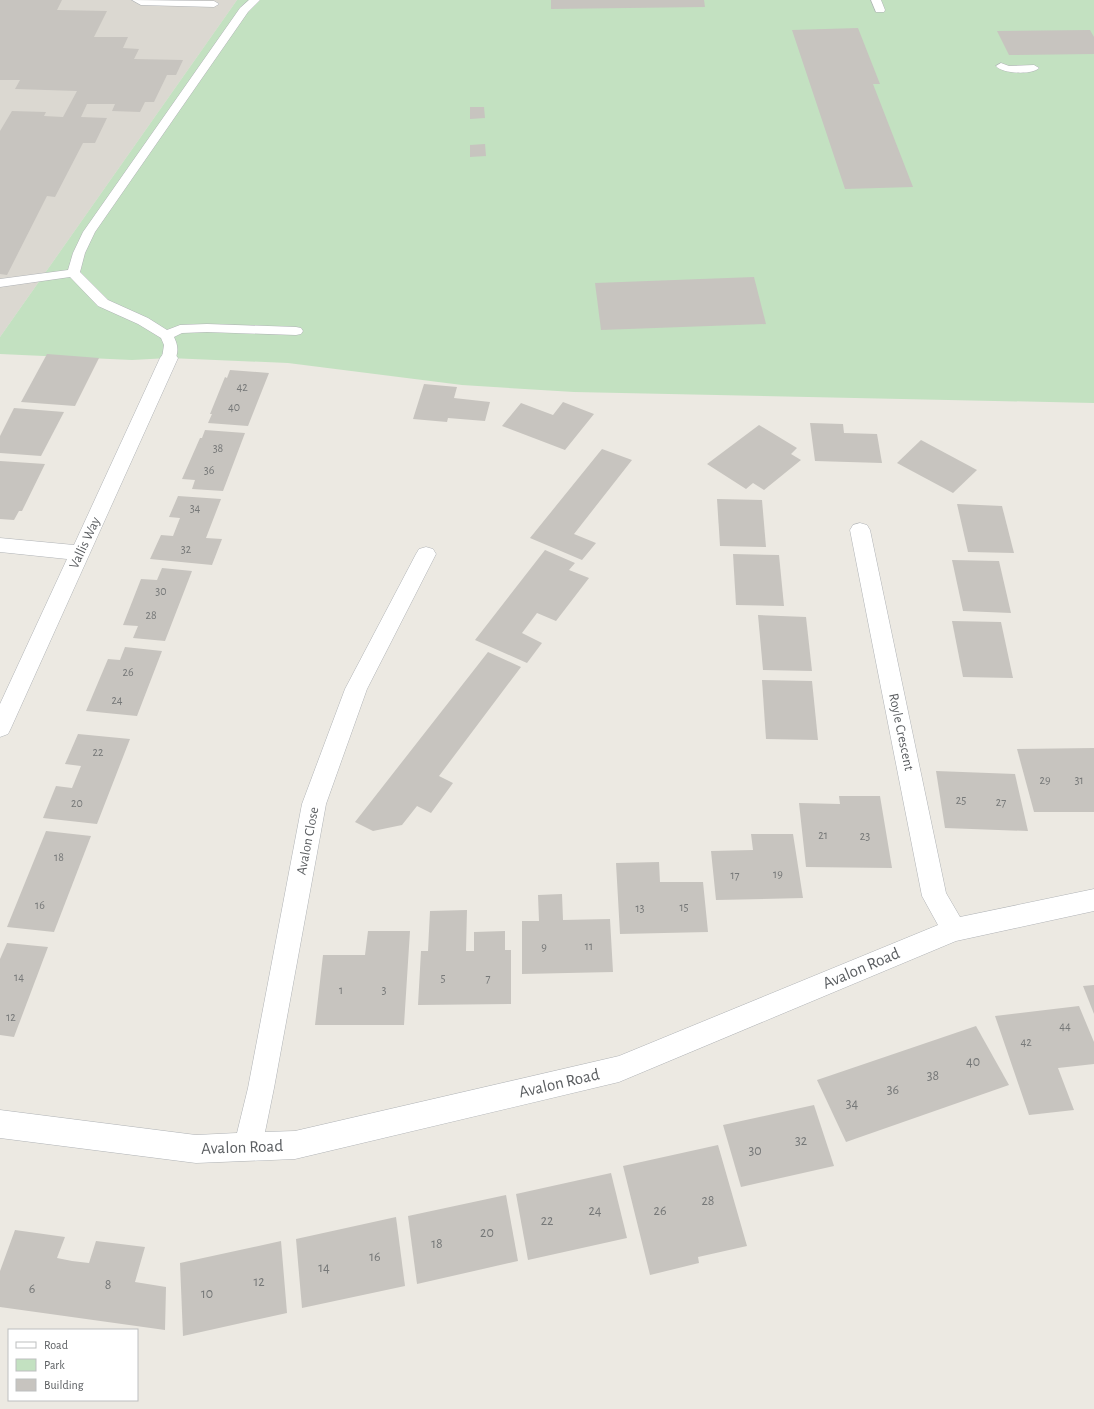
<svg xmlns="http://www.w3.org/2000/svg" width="1094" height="1409" font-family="'Alegreya Sans',sans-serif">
	<rect width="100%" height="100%" fill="#ece9e2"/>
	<!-- education -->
	<polygon fill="#dbd8d1" points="0,0 237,0 0,337"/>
	<!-- green -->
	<polygon fill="#c3e1c1" points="237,0 1094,0 1094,403 574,392 462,385 288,363 169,358 132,360 0,354 0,337"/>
	<!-- building -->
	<g fill="#c7c4bf">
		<polygon points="0,0 62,0 57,10 107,11 94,37 128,37 123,48 139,49 134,59 183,60 176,75 167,75 154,102 145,102 140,112 112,111 115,104 87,104 81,117 107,118 95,143 83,143 55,197 47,196 7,275 0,274 0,131 12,111 46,112 44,116 63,117 77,91 15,89 20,80 0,80"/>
		<polygon points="551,0 704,0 705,7 551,9"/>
		<polygon points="858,28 880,84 873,84 913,187 845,189 792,30"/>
		<polygon points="1090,30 1094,37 1094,54 1009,55 997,31"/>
		<polygon points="470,107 484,107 485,118 470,119"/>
		<polygon points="485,144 486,156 470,157 470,145"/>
		<polygon points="754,277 766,324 601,330 595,283"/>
		<polygon points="47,354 99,358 75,406 21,402"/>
		<polygon points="230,370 269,373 248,426 208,423 212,414 210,414 225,377 227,378"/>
		<polygon points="424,384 457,387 454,398 490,402 485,421 448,418 447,422 413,419"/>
		<polygon points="563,402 594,414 565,450 502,426 521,403 553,415"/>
		<polygon points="14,408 64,412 41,456 0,453 0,436"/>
		<polygon points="810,423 843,424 844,433 877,434 882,463 815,461"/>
		<polygon points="759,425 797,448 791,454 801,460 764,490 753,483 746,489 707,464"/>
		<polygon points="205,430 245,433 223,491 192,489 195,480 182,479 200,438 202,438"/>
		<polygon points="921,440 977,470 953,493 897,463"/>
		<polygon points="602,449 632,460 574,534 596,543 582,560 530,538"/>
		<polygon points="0,461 45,464 22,511 19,511 14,520 0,519"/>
		<polygon points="178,496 221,499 206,538 222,539 212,565 150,559 161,535 173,536 180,518 169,517"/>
		<polygon points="717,499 762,500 766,547 720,546"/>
		<polygon points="957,504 1002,506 1014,553 968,552"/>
		<polygon points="545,550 575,563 569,570 589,578 556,621 537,613 522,633 542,643 527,663 475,640"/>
		<polygon points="733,554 779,555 784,606 736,605"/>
		<polygon points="952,560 999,561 1011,613 963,611"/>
		<polygon points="162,568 192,571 165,641 133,638 138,626 123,625 141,579 157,580"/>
		<polygon points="758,615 806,617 812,671 763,670"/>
		<polygon points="952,621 1001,622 1013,678 963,677"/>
		<polygon points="125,647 162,651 137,716 86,711 108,659 120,660"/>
		<polygon points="488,652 521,667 439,776 453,783 431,813 417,806 402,825 373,831 355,822"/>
		<polygon points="762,680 812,681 818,740 766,739"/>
		<polygon points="78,734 130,739 97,824 43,818 56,786 72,788 81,766 65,764"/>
		<polygon points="1094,748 1094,812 1034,812 1017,749"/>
		<polygon points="936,771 1015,774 1028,831 945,828"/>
		<polygon points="839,796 880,796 892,868 806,867 799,803 840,804"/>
		<polygon points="46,831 91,836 54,932 7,927"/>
		<polygon points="751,834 793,834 803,898 716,900 711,851 753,850"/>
		<polygon points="659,862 660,882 703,882 708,932 620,934 616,863"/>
		<polygon points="562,894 563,920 610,919 613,972 522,974 522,921 539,921 538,895"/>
		<polygon points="467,910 466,951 474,951 474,932 505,931 505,950 511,950 511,1004 418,1005 421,951 428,951 430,911"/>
		<polygon points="368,931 410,931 404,1025 315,1025 323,955 365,955"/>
		<polygon points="7,943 48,947 14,1037 0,1035 0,959"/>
		<polygon points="1094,985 1094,1014 1083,986"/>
		<polygon points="1079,1006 1094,1042 1094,1064 1058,1068 1074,1110 1029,1115 995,1016"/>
		<polygon points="976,1026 1009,1085 846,1142 817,1080"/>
		<polygon points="814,1105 834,1166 741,1187 723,1125"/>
		<polygon points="718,1145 747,1246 698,1257 699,1263 650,1275 623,1166"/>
		<polygon points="611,1173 627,1238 528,1260 516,1194"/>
		<polygon points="506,1195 518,1261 417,1284 408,1216"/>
		<polygon points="396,1217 405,1286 302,1308 296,1239"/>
		<polygon points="15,1230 65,1237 57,1258 72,1261 89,1263 96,1241 145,1247 135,1282 166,1287 165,1330 0,1307 0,1271"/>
		<polygon points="281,1241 287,1313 183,1336 180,1263"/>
	</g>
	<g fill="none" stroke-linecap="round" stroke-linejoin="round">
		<defs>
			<g id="lane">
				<polygon points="132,0 214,1 219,4 214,7 141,5"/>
				<path d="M 249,0 L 260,0 L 248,12 L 95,232 L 85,253 L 80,272 L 108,300 L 148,318 L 167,330 L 180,325 L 207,324 L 296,327 L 301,328 L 303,331 L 301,334 L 296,335 L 207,332 L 182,333 L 174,337 C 178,345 179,353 174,361 L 169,362 L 164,361 L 162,358 L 164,345 L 161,338 L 138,324 L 98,306 L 70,277 L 0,287 L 0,279 L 68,270 L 73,253 L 83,232 L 240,8 Z"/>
				<polygon points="871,0 881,0 885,10 884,12 876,12"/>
				<path d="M 1001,63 L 1009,66 L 1034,65 L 1039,68 C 1033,75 1002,74 996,66 Z"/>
			</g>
			<g id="street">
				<polygon points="169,352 175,354 178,358 11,728 8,734 0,737 0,704 67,559 0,552 0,538 74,545 160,358 163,354"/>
				<polygon points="860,523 867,525 870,530 946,893 960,917 1094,889 1094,911 956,941 619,1082 295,1159 196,1163 0,1138 0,1110 196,1135 237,1133 248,1088 302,804 345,689 416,554 419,549 426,547 433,549 436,554 367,689 326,804 274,1088 265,1132 295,1131 619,1056 938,925 922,896 850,530 853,525"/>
			</g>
		</defs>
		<!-- lane casing -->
		<use href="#lane" stroke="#b0b3b6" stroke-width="1"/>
		<!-- street casing -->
		<use href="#street" stroke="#b0b3b6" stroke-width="1"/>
		<!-- lane -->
		<use href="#lane" fill="#fff" fill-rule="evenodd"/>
		<!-- street -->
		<use href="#street" fill="#fff" fill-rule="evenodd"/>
	</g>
	<g text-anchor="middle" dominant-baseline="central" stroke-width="3" stroke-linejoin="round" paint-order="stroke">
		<!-- number labels -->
		<g font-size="12" fill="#767878">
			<text x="242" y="387">42</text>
			<text x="234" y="407">40</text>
			<text x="218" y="448">38</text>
			<text x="209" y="470">36</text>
			<text x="195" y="508">34</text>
			<text x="186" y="549">32</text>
			<text x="161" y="591">30</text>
			<text x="151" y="615">28</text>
			<text x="128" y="672">26</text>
			<text x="117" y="700">24</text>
			<text x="98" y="752">22</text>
			<text x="1045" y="780">29</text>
			<text x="1079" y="780">31</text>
			<text x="961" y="800">25</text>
			<text x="1001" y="802">27</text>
			<text x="77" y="803">20</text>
			<text x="823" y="835">21</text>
			<text x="865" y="836">23</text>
			<text x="59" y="857">18</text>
			<text x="778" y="874">19</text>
			<text x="735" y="875">17</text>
			<text x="40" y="905">16</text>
			<text x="684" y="907">15</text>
			<text x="640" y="908">13</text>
			<text x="589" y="946">11</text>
			<text x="544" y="947">9</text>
			<text x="19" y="977">14</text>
			<text x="443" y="978">5</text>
			<text x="488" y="978">7</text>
			<text x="341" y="990">1</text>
			<text x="384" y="990">3</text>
			<text x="11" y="1017">12</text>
			<text x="1065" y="1026">44</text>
			<text x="1026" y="1042">42</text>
		</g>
		<!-- street labels -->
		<g font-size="14" fill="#5b5e61" stroke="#fff">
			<text transform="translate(85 543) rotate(-65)">Vallis Way</text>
			<text transform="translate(901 732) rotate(78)">Royle Crescent</text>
			<text transform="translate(308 841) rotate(-79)">Avalon Close</text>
		</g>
		<!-- near-number labels -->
		<g font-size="14" fill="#767878">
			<text x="973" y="1062">40</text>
			<text x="933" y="1076">38</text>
			<text x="893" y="1090">36</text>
			<text x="852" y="1104">34</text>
			<text x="801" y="1141">32</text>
			<text x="755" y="1151">30</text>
			<text x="708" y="1201">28</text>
			<text x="595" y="1211">24</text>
			<text x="660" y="1211">26</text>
			<text x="547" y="1221">22</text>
			<text x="487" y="1233">20</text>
			<text x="437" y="1244">18</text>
			<text x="375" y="1257">16</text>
			<text x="324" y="1268">14</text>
			<text x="259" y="1282">12</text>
			<text x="108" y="1285">8</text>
			<text x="32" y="1289">6</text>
			<text x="207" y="1294">10</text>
		</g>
		<!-- near-street labels -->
		<g font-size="17" fill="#5b5e61" stroke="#fff">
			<text transform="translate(861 968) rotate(-23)">Avalon Road</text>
			<text transform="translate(559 1083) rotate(-13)">Avalon Road</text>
			<text transform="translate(242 1147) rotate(-2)">Avalon Road</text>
		</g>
	</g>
	<!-- legend -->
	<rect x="8" y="1329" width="130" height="72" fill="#ffffff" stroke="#bdbfc0"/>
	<rect x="16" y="1342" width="20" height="6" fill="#ffffff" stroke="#bdbfc0"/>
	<text x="44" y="1349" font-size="12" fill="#5b5e61">Road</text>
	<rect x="16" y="1359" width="20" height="12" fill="#c3e1c1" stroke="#bdbfc0"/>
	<text x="44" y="1369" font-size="12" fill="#5b5e61">Park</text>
	<rect x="16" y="1379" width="20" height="12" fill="#c7c4bf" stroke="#bdbfc0"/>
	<text x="44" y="1389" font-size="12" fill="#5b5e61">Building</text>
</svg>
